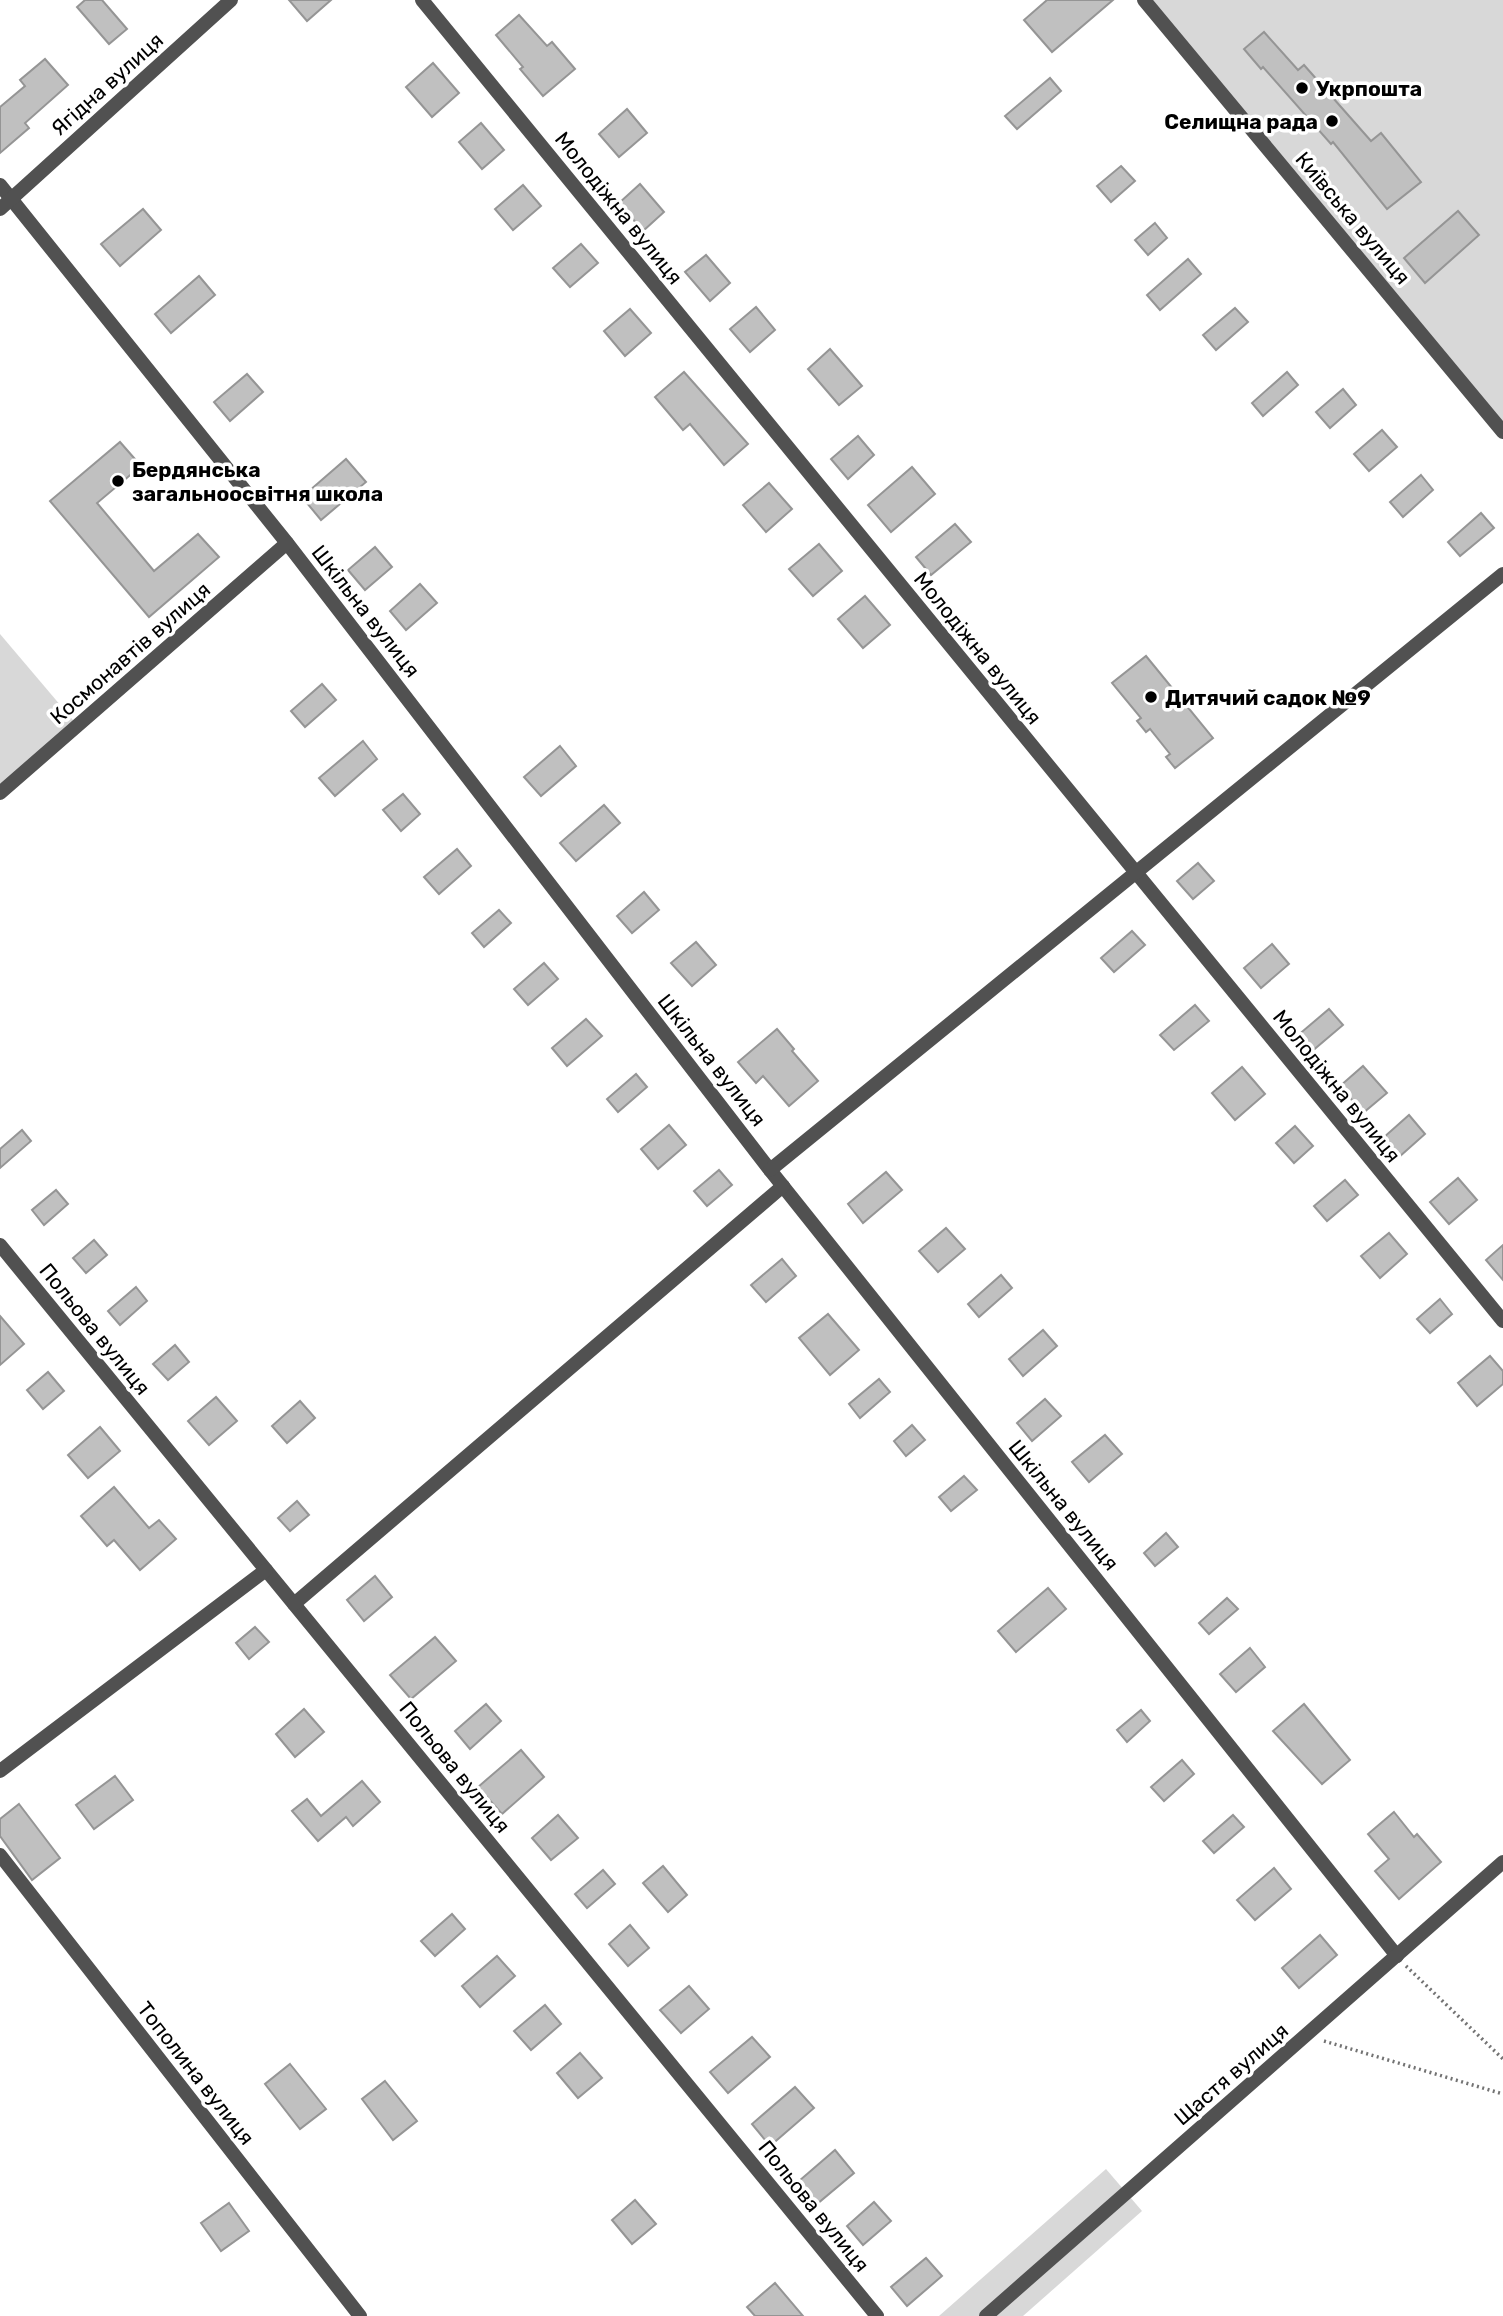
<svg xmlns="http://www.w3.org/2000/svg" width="1503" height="2316" font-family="Rubik,sans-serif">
	<rect width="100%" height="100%" fill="#fff"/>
	<!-- green -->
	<g fill="#d8d8d8">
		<polygon points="1144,0 1503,0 1503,432"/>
		<polygon points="0,634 78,726 0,793"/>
		<polygon points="1106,2169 1142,2211 1023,2316 939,2316"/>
	</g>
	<!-- building -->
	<g fill="#c0c0c0" stroke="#959595" stroke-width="2">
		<polygon points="85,0 102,0 127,29 109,44 77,7"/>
		<polygon points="289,0 331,0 307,21"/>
		<polygon points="1047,0 1113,0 1052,52 1024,20"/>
		<polygon points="519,15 547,46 552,42 575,69 543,96 520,69 523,67 496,35"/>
		<polygon points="1264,32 1298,70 1304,65 1371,141 1381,133 1421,182 1387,209 1333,142 1331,144 1263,67 1261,69 1244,49"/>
		<polygon points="45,59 68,85 25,123 29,128 0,153 0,107 25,86 20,80"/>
		<polygon points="433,63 459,93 432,117 406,87"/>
		<polygon points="1050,78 1061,91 1017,129 1005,116"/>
		<polygon points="627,109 647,133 619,157 599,134"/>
		<polygon points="481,123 504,150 482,169 459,142"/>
		<polygon points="1121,166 1135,181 1111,202 1097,186"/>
		<polygon points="640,184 664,212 643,231 619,203"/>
		<polygon points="523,185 541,206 513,230 495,209"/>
		<polygon points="143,209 161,230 120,266 101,244"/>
		<polygon points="1458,211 1479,235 1425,283 1404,258"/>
		<polygon points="1155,223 1167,238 1148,255 1135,240"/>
		<polygon points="581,244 598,263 570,287 553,268"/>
		<polygon points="706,255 730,283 710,301 685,272"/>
		<polygon points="1188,259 1201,274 1160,310 1147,295"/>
		<polygon points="199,276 215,295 171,333 155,314"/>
		<polygon points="756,307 775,330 750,352 730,329"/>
		<polygon points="1235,308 1248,322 1216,350 1203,335"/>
		<polygon points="630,309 651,333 625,356 604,331"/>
		<polygon points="830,349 862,386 839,405 808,369"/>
		<polygon points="684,372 748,444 724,465 690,424 683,430 655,397"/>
		<polygon points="1287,372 1298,385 1263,416 1252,403"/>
		<polygon points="247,374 263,392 230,421 214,402"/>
		<polygon points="1343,389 1356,405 1330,428 1316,412"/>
		<polygon points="1382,430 1397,447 1369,471 1354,454"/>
		<polygon points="858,436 874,455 848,479 831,459"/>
		<polygon points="120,442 141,466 97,503 154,571 198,534 219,557 149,617 50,501"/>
		<polygon points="346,459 366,482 321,520 302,497"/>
		<polygon points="912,467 935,494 891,532 868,505"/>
		<polygon points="1421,475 1433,490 1403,517 1390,502"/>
		<polygon points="769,483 792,509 766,532 743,505"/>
		<polygon points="1481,513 1494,528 1460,556 1448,542"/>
		<polygon points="955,524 971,542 931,575 916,557"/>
		<polygon points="819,544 842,571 813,596 789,569"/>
		<polygon points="375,547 392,567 365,590 348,570"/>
		<polygon points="420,584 437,603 406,630 390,611"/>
		<polygon points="865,596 890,625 863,648 838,619"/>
		<polygon points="1146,656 1213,738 1175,768 1166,757 1170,754 1150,729 1146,732 1137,721 1141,718 1112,683"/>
		<polygon points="322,684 336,700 305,727 291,711"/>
		<polygon points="363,741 377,759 335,796 319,778"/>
		<polygon points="560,746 576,766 541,796 524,777"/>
		<polygon points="403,794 420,814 401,831 383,810"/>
		<polygon points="604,805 620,823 576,861 560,843"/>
		<polygon points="457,849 471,866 439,894 424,877"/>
		<polygon points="1198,863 1214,881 1193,899 1177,881"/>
		<polygon points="644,892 659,910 632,933 617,916"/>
		<polygon points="499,910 511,923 484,947 472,933"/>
		<polygon points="1132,931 1145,945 1114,972 1101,958"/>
		<polygon points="696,942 716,965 692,986 671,963"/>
		<polygon points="1272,944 1289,964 1261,988 1244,968"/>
		<polygon points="544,963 558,979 528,1005 514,989"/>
		<polygon points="1195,1005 1209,1021 1174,1050 1160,1035"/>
		<polygon points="1329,1009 1343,1025 1311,1052 1297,1036"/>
		<polygon points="586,1019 602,1036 567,1066 552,1048"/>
		<polygon points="777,1029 794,1049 792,1051 818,1081 789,1106 763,1076 756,1083 738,1062"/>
		<polygon points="1363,1066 1387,1093 1363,1113 1340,1086"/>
		<polygon points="1242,1067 1265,1094 1235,1120 1212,1093"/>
		<polygon points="636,1074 647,1087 618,1112 607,1099"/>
		<polygon points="1409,1115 1425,1134 1399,1157 1383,1138"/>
		<polygon points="669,1125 686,1145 658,1169 641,1149"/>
		<polygon points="1295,1126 1313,1146 1294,1163 1276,1143"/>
		<polygon points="22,1130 31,1141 0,1168 0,1149"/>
		<polygon points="719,1170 732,1185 707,1206 694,1191"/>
		<polygon points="886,1172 902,1190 863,1223 848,1204"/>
		<polygon points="1458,1178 1477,1200 1449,1224 1430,1202"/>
		<polygon points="1345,1180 1358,1195 1327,1221 1314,1206"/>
		<polygon points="56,1190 68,1204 44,1225 32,1210"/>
		<polygon points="946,1228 965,1249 938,1272 919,1251"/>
		<polygon points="1389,1233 1407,1254 1380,1278 1361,1256"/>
		<polygon points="94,1240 107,1255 86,1273 73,1258"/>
		<polygon points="1503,1245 1503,1280 1486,1260"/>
		<polygon points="782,1259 796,1276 766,1302 751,1285"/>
		<polygon points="1001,1275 1012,1288 979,1317 968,1304"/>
		<polygon points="136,1287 147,1301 120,1325 108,1311"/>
		<polygon points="1440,1299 1452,1314 1430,1333 1417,1319"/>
		<polygon points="828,1314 859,1350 830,1375 799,1338"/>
		<polygon points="0,1316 24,1344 0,1365"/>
		<polygon points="1043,1330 1057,1346 1023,1376 1009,1359"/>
		<polygon points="175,1345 189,1362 168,1380 153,1364"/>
		<polygon points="1490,1356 1503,1371 1503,1384 1477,1406 1458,1383"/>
		<polygon points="48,1372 64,1391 43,1409 27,1390"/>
		<polygon points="879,1379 890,1392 860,1418 849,1404"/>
		<polygon points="216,1397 237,1421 209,1445 188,1421"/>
		<polygon points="1045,1399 1061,1416 1032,1441 1017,1423"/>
		<polygon points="300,1401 315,1418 287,1443 272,1426"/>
		<polygon points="912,1425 925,1440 906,1456 894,1441"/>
		<polygon points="100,1427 120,1451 88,1478 68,1455"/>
		<polygon points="1105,1435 1122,1454 1089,1482 1072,1462"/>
		<polygon points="964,1476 977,1490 951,1511 939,1497"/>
		<polygon points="114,1487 149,1528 159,1520 176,1539 140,1570 114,1540 107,1546 81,1516"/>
		<polygon points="297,1501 309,1515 290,1531 278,1518"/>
		<polygon points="1166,1533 1178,1547 1155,1566 1144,1553"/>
		<polygon points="375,1576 392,1597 364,1621 347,1600"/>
		<polygon points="1048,1588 1066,1609 1016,1652 998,1631"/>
		<polygon points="1227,1598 1238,1609 1209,1634 1199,1623"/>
		<polygon points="255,1627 269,1642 249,1659 236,1643"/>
		<polygon points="435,1637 456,1661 411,1699 390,1675"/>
		<polygon points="1250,1648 1265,1667 1236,1692 1220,1674"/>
		<polygon points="486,1704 501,1721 470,1749 455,1731"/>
		<polygon points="1304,1704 1350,1760 1322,1784 1273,1731"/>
		<polygon points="304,1709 324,1732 295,1757 276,1734"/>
		<polygon points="1141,1710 1150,1721 1127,1742 1117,1730"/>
		<polygon points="521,1750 544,1777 502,1814 478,1787"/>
		<polygon points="1182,1760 1194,1774 1164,1801 1151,1787"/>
		<polygon points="115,1776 133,1800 94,1829 76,1805"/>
		<polygon points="362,1781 380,1802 353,1826 346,1817 318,1841 292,1811 307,1799 321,1816"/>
		<polygon points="19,1804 60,1858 32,1880 0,1836 0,1819"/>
		<polygon points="1394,1812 1414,1837 1417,1834 1441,1862 1399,1899 1375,1871 1389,1859 1368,1834"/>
		<polygon points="558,1815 578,1838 551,1860 532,1838"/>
		<polygon points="1233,1815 1244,1827 1214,1853 1203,1841"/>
		<polygon points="663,1866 687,1895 668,1912 643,1883"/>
		<polygon points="1274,1868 1291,1889 1255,1920 1237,1900"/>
		<polygon points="603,1870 615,1884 587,1908 575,1894"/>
		<polygon points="452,1914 465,1929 435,1956 421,1941"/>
		<polygon points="630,1925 649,1948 628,1966 609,1944"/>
		<polygon points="1320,1935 1337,1955 1299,1988 1282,1968"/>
		<polygon points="497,1956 515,1976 480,2007 462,1986"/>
		<polygon points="689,1986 709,2009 681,2033 660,2010"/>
		<polygon points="545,2005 561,2024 531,2050 514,2031"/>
		<polygon points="752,2037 770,2057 728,2093 710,2072"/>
		<polygon points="580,2053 602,2078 578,2098 557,2073"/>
		<polygon points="290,2064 326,2109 300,2129 265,2084"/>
		<polygon points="385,2081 417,2121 393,2140 362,2099"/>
		<polygon points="795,2087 814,2108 770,2146 752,2124"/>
		<polygon points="835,2150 854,2173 811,2209 792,2187"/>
		<polygon points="635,2200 656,2224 632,2244 612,2220"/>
		<polygon points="874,2202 891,2221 863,2245 847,2226"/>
		<polygon points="229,2203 249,2231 221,2251 201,2223"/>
		<polygon points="926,2258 942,2276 907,2306 891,2287"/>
		<polygon points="775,2283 803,2316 755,2316 747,2307"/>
	</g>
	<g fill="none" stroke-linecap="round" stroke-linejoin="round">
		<!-- path -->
		<g stroke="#737373" stroke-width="3.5" stroke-dasharray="2 3.5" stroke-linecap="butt">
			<polyline points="1406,1966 1503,2059"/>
			<polyline points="1324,2041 1503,2094"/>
		</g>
		<!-- minor -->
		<g stroke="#515151" stroke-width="14">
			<polyline points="422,0 1503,1321"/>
			<polyline points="0,185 287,543 770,1170 1397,1956"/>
			<polyline points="0,793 287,543"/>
			<polyline points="770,1170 1503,574"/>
			<polyline points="0,1245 877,2316"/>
			<polyline points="294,1604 783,1186"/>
			<polyline points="0,1771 266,1570"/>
			<polyline points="0,1855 360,2316"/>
		</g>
		<!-- tertiary -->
		<g stroke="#515151" stroke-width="14">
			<polyline points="1144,0 1503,432"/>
			<polyline points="0,209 231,0"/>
			<polyline points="986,2316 1503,1862"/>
		</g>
	</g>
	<!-- markers -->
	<g fill="#000" stroke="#fff" stroke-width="2.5">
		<circle cx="1302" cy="88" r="7"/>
		<circle cx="1332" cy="121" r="7"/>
		<circle cx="118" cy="481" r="7"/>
		<circle cx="1151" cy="697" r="7"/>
	</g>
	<g text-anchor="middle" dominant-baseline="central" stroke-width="7" stroke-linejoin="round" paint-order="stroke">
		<!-- street labels -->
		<g font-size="21" fill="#000" stroke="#fff">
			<text transform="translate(107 84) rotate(-42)">Ягідна вулиця</text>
			<text transform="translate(619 208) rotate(51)">Молодіжна вулиця</text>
			<text transform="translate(1353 218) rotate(50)">Київська вулиця</text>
			<text transform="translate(366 611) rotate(52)">Шкільна вулиця</text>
			<text transform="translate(978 648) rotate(51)">Молодіжна вулиця</text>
			<text transform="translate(130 653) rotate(-41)">Космонавтів вулиця</text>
			<text transform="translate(712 1060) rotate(52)">Шкільна вулиця</text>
			<text transform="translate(1337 1086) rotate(51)">Молодіжна вулиця</text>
			<text transform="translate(95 1329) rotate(51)">Польова вулиця</text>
			<text transform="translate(1064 1505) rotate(51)">Шкільна вулиця</text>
			<text transform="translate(455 1767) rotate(51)">Польова вулиця</text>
			<text transform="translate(196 2073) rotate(52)">Тополина вулиця</text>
			<text transform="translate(1231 2074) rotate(-41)">Щастя вулиця</text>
			<text transform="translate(814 2206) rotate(51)">Польова вулиця</text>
		</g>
		<!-- poi labels -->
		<g font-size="21" font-weight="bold" fill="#000" stroke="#fff" text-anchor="start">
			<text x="1316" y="88">Укрпошта</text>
			<text x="1318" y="121" text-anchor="end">Селищна рада</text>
			<text x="132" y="469">Бердянська<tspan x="132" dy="24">загальноосвітня школа</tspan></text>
			<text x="1165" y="697">Дитячий садок №9</text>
		</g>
	</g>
</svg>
